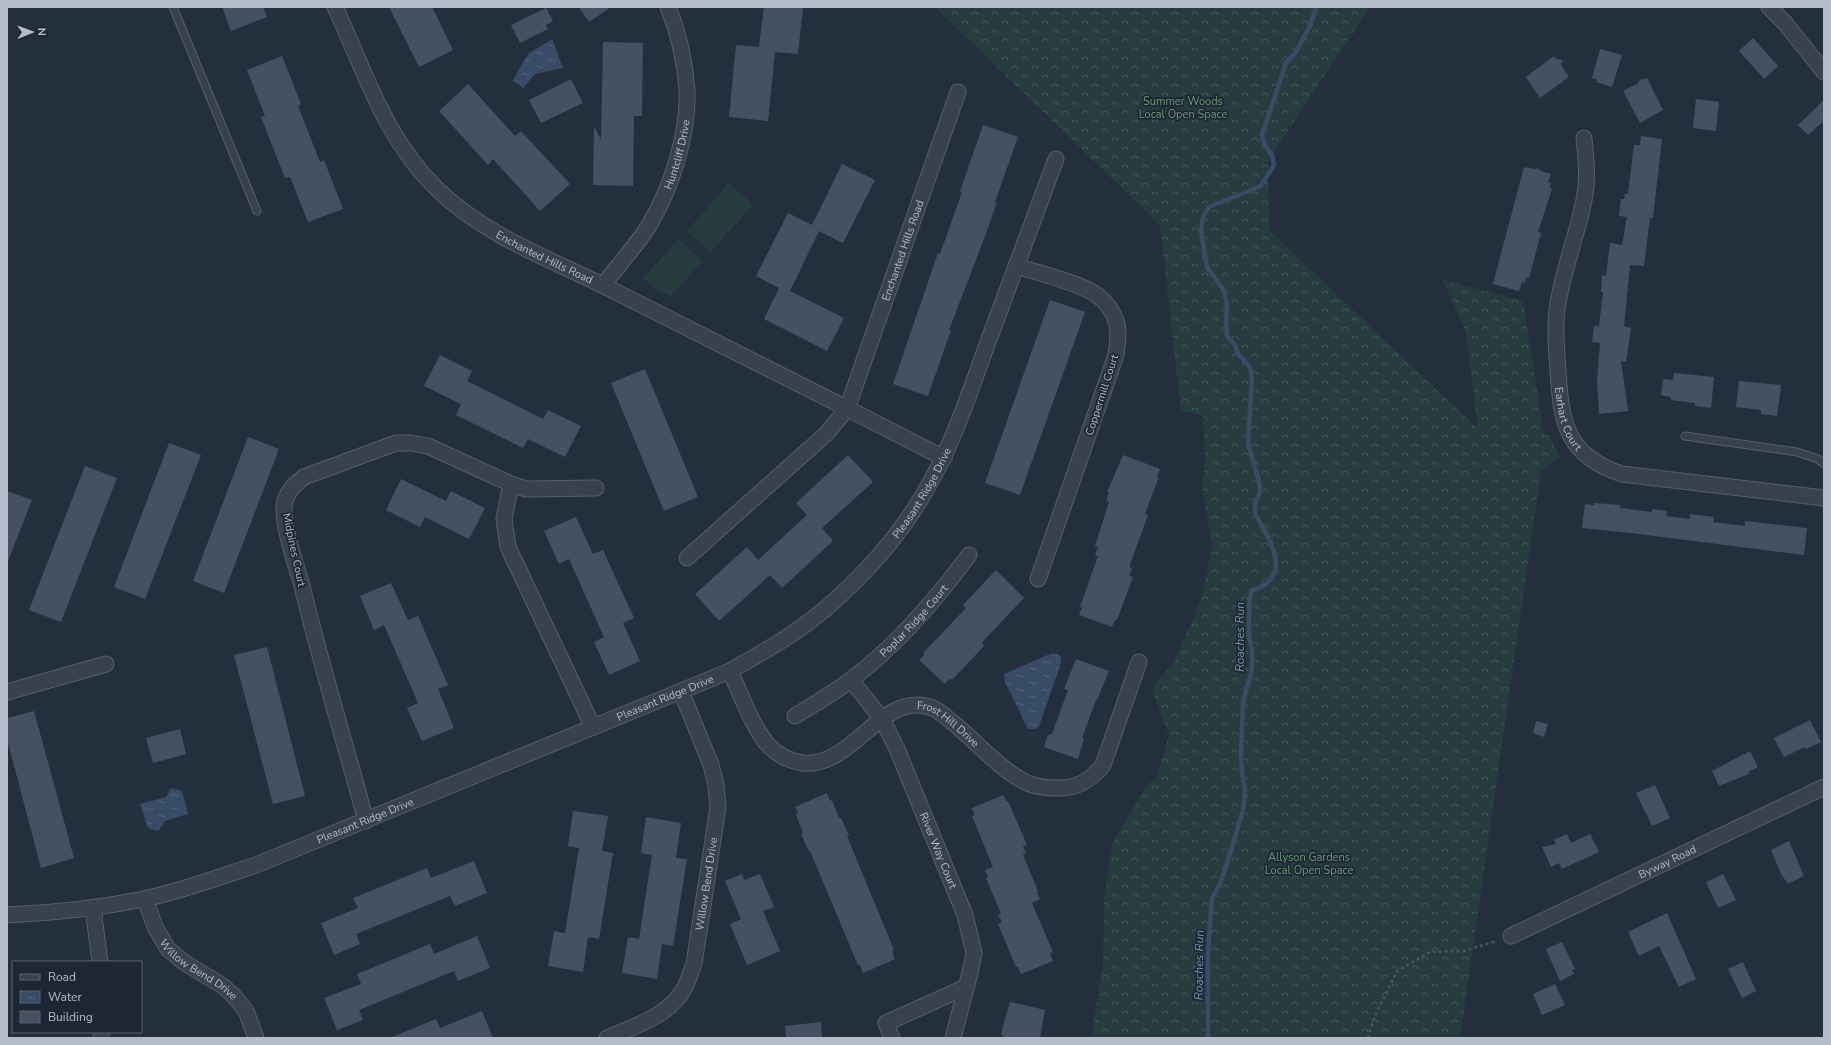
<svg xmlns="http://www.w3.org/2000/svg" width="1831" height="1045" font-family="'Nunito Sans',sans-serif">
	<defs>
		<pattern id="forest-crowns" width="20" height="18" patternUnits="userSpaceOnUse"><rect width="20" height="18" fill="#263c3f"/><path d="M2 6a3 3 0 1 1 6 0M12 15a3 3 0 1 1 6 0" fill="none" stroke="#435659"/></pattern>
		<pattern id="water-ripples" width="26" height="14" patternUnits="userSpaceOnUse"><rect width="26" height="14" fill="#394c67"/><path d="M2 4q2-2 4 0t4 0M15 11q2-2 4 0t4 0" fill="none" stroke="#53647b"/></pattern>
	</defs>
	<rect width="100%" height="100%" fill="#242f3e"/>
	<!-- forest -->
	<polygon fill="url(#forest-crowns)" points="935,7 1370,7 1268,161 1269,230 1478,429 1466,332 1443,280 1523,301 1544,435 1548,435 1560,456 1541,471 1460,1038 1091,1038 1103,966 1104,901 1112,844 1147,784 1156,780 1169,736 1152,689 1174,662 1202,597 1212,544 1202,486 1205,462 1203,415 1181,411 1160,225"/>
	<!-- pitch -->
	<g fill="#263c3f">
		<polygon points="729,183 753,205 710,252 687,231"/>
		<polygon points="679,239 703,261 671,296 656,289 643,278"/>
	</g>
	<!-- water -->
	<g fill="url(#water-ripples)">
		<polygon points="552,39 563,68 535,74 523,88 513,80 528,54"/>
		<polygon points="1052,653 1059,655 1061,658 1061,663 1039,726 1036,729 1028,729 1005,682 1004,674"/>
		<polygon points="171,788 182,791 188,814 165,821 158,831 148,828 140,804 166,797"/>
	</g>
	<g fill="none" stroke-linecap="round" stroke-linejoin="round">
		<!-- stream -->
		<path stroke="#394c67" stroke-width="4.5" d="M 1208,1038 L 1208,953 L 1212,898 L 1220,884 L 1231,851 L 1243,810 L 1245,790 L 1242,773 L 1241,752 L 1243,702 L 1252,669 L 1252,649 L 1249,637 L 1249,607 L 1251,591 C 1296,577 1269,540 1255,513 L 1255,505 L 1260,491 L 1259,481 L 1248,444 L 1252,378 L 1250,367 L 1238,354 L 1235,345 L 1227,336 L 1226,323 L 1227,304 L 1223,289 L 1207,267 L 1201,231 L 1203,217 L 1209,207 L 1261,186 L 1274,165 L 1272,155 L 1265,146 L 1262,135 L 1286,63 L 1296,52 L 1310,26 L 1316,7"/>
	</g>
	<!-- building -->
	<g fill="#455162">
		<polygon points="222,7 263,7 267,17 231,31"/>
		<polygon points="389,7 432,7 453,50 419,67"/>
		<polygon points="579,7 611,7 589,22"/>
		<polygon points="764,7 803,7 798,54 775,52 768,121 729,117 736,45 759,47"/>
		<polygon points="546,8 553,21 546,25 548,29 520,43 511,25"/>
		<polygon points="1753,38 1778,66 1764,79 1739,51"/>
		<polygon points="603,42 643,43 642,116 634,116 633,186 593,185 594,126 601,140"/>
		<polygon points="1600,49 1622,55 1612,87 1596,82 1597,80 1592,78"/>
		<polygon points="282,56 301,104 298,106 320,162 324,160 343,209 308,222 290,177 285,178 261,117 265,116 247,70"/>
		<polygon points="1554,56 1556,59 1563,60 1561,65 1569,77 1540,98 1526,77"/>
		<polygon points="1647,78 1663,110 1640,123 1623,91 1637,84 1640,80"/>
		<polygon points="571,79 583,103 541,123 529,100"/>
		<polygon points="468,84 515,136 521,131 570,184 540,211 493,159 488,165 439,111"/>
		<polygon points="1696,99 1719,102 1716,131 1693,128"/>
		<polygon points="1824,100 1824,121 1808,135 1798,125"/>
		<polygon points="983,125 1018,137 995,202 997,202 984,239 949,330 951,330 928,396 893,384 938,253 940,254 962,192 960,191"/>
		<polygon points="1641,136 1662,139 1653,218 1650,218 1644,266 1630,265 1624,326 1631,328 1626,362 1621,361 1628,411 1599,414 1597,379 1600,343 1592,342 1594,326 1599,326 1603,292 1601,292 1602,275 1606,276 1610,243 1622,245 1627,217 1619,216 1621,199 1624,199 1625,193 1628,194 1634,145 1640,145"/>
		<polygon points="842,164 875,180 843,243 819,231 790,291 844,318 827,351 764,319 779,288 756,276 788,213 812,225"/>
		<polygon points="1524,167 1534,169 1538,168 1541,171 1551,174 1548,182 1551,183 1550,188 1552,189 1538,232 1541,233 1529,278 1526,277 1525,283 1522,282 1519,291 1493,284"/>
		<polygon points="1050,300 1085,312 1020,495 985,483"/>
		<polygon points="440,355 472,371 467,381 543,419 548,410 581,426 565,457 528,439 523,448 456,415 461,404 424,386"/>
		<polygon points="645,369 698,497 664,511 611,383"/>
		<polygon points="1674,373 1714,377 1711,408 1695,406 1695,403 1671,400 1671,397 1661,395 1663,379 1673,380"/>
		<polygon points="1739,381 1781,385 1777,416 1761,414 1761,410 1736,407"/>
		<polygon points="248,437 279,449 224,593 193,581"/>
		<polygon points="169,443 201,455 145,599 114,587"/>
		<polygon points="848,455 873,482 822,528 833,541 782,588 770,575 719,621 695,594 747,547 758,560 807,515 796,503"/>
		<polygon points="1123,455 1160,469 1157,477 1159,477 1145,514 1148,515 1129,567 1132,568 1129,576 1133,577 1117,620 1115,620 1112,627 1079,615 1082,607 1080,607 1098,556 1095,555 1098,547 1095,546 1109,502 1106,500 1109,493 1107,492"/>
		<polygon points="85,466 117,478 61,622 29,610"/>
		<polygon points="401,479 446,501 451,491 485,508 469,539 425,517 420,527 386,510"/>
		<polygon points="7,491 32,500 8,561 7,561"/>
		<polygon points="1594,503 1620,505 1620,508 1652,512 1652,509 1667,511 1666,516 1690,519 1690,514 1714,517 1713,522 1745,526 1745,521 1807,528 1804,555 1631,533 1582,528 1585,504 1594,505"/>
		<polygon points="576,517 593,554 603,550 634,618 623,623 640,661 609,675 594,642 604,637 569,559 559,564 544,531"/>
		<polygon points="996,570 1024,598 986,638 982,643 984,646 952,680 950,678 945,684 919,660 925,654 923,653 966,608 963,605"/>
		<polygon points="391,583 408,620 418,616 448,685 438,689 454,728 422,741 407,708 418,703 384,625 374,630 360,596"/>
		<polygon points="267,647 305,796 273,804 234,655"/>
		<polygon points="1076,659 1109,671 1097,700 1096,700 1082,738 1084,739 1078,759 1044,747 1048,735 1052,734 1068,690 1064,689"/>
		<polygon points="34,711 74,858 41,868 7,739 7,718"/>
		<polygon points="1810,720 1821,742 1806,749 1805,747 1784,757 1774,738"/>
		<polygon points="1536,721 1548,724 1544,737 1533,733"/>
		<polygon points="180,729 186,754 153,763 146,738"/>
		<polygon points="1750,751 1758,767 1748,772 1749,774 1719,786 1712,771"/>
		<polygon points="1655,785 1670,818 1652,826 1636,793"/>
		<polygon points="827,793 830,801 832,800 839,818 841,818 849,835 847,836 894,950 892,951 895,959 863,973 860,965 858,965 810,851 809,852 801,834 803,833 796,814 798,813 795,807"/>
		<polygon points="1003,795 1007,802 1008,801 1027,845 1023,846 1026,853 1023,855 1038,891 1037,892 1040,899 1032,903 1053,952 1050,953 1053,961 1021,974 1018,967 1016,967 998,924 1002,922 998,915 1001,914 986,878 988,877 985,870 993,867 972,816 975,815 972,808"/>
		<polygon points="573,811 608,816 602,851 613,853 599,939 588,937 583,972 548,966 554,931 565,933 579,848 568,846"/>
		<polygon points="646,817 681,823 676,858 687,859 673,946 662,944 657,979 622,973 628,937 639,939 652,855 641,853"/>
		<polygon points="1567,834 1571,843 1590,834 1599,852 1562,869 1559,863 1551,867 1542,847 1556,844 1554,840"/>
		<polygon points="1789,841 1804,876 1788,884 1781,874 1771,850"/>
		<polygon points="474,861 487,893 455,906 450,896 356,934 360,944 334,955 321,923 358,908 353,898 427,868 431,878"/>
		<polygon points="742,874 744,880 760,874 774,907 763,911 780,951 747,965 730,924 741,919 725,881"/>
		<polygon points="1723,874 1736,900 1718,908 1706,882"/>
		<polygon points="1667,913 1696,979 1679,987 1659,946 1639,956 1628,932"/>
		<polygon points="477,936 490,968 458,981 454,971 359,1010 363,1020 337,1030 324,998 361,984 357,974 430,944 434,954"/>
		<polygon points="1562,942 1575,969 1572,970 1574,974 1560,981 1546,949"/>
		<polygon points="1743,962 1756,991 1742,998 1728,969"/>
		<polygon points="1555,984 1565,1005 1542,1015 1533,994"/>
		<polygon points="1010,1002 1045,1010 1040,1038 1004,1038 1001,1033"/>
		<polygon points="482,1011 493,1038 390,1038 436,1019 440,1028"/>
		<polygon points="821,1022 822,1038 786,1038 785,1026"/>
	</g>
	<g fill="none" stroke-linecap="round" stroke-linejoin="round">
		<defs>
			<g id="service">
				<polyline points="173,7 257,211"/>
				<polyline points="1685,436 1797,452 1818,459 1824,464"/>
			</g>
			<g id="minor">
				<path id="s1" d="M 335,7 C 365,71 384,137 436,188 C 487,238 554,260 616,292 C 726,347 835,402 944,458"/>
				<polyline points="1769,7 1785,23 1824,72"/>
				<path id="s2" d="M 1584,138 C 1586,158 1588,176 1585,195 C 1578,234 1562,271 1557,310 C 1554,330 1557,351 1558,371 C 1561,424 1567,456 1622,474 L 1824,498"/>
				<path d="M 1016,266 C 1035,272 1084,284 1098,296 C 1106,302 1113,312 1116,321 C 1120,331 1117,344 1116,355 L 1038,579"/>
				<path id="s3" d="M 603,285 C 618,266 635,247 648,227 C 671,190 689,133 687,90 C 685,61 679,34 668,7"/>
				<polyline points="511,484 504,519 508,547 593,727"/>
				<path id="s4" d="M 687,558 L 826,434 L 847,409 L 958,92"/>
				<path id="s5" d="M 730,671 C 740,692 753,729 769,746 C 778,755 789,761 803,763 C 853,768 880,692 930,707 C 940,710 949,720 957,726 C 977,743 1006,775 1030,784 C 1038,787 1048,788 1057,788 C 1077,789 1091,780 1103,765 L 1139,662"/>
				<path id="s6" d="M 851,680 L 882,719 L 897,749 L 965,915 L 974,953 L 971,969 L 953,1038"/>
				<polyline points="7,692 106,664"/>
				<path id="s7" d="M 795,716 C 814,704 834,693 852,679 C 898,644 935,601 969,555"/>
				<path d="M 366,821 C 345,743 321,665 302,586 C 296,564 283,529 284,507 C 285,493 294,485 304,477 L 396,443 L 411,443 L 428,446 L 511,484 L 526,489 L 596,488"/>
				<path id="s8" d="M 145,899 L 155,927 L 168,949 L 185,963 L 223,986 L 233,995 L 246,1011 L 256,1038"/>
				<polyline points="93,908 100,962"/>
				<path id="s9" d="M 7,915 C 53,913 99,908 144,899 C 182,891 219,877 256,865 L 730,671 C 763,652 796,634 825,609 C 862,577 898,538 923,495 C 952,448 969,394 988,342 C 1011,281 1033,220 1056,159"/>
				<path id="s10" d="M 1511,936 L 1824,787"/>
				<polyline points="101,1032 101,1038"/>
				<path id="s11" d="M 607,1038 C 635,1026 670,1016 685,987 C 689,979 691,971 694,964 L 718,807 L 716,785 L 711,765 L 681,691"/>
				<polyline points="892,1038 886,1023 966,987"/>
			</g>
		</defs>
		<!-- service casing -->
		<use href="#service" stroke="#565f6c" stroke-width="9"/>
		<!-- minor casing -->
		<use href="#minor" stroke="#565f6c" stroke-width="17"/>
		<!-- path -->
		<polyline stroke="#44595c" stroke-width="2.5" stroke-dasharray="3 3" stroke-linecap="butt" points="1368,1038 1374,1018 1397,971 1430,952 1464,951 1497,941"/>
		<!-- service -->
		<use href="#service" stroke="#38414e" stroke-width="7"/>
		<!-- minor -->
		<use href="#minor" stroke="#38414e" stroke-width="15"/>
	</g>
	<g text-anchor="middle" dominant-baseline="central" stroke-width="3.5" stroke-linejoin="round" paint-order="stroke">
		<!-- park labels -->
		<g font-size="11" fill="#6b9a76" stroke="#1d2633">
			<text x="1183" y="101">Summer Woods<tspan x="1183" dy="13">Local Open Space</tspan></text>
			<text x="1309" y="857">Allyson Gardens<tspan x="1309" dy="13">Local Open Space</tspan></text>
		</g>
		<!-- street labels -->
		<g font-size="11" fill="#b4bcc9" stroke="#1d2633">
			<text stroke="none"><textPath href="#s3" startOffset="152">Huntcliff Drive</textPath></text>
			<text stroke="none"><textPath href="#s4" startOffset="387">Enchanted Hills Road</textPath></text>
			<text stroke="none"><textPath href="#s1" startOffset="338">Enchanted Hills Road</textPath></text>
			<text transform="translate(1102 395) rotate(-72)">Coppermill Court</text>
			<text stroke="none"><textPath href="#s2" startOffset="286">Earhart Court</textPath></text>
			<text stroke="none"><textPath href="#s9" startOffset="1033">Pleasant Ridge Drive</textPath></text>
			<text transform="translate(294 550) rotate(78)">Midpines Court</text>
			<text stroke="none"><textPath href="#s7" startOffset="153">Poplar Ridge Court</textPath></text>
			<text stroke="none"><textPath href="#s9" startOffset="697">Pleasant Ridge Drive</textPath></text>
			<text stroke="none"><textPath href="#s5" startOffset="292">Frost Hill Drive</textPath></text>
			<text stroke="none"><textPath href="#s9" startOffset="373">Pleasant Ridge Drive</textPath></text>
			<text stroke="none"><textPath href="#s6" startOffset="193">River Way Court</textPath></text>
			<text stroke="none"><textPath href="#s10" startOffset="173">Byway Road</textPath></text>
			<text stroke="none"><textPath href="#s11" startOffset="201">Willow Bend Drive</textPath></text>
			<text stroke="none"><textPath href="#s8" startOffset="92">Willow Bend Drive</textPath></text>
		</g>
		<!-- water labels -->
		<g font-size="12" font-style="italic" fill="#7c92b1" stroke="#1d2633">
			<text transform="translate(1240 637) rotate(-90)">Roaches Run</text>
			<text transform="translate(1199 965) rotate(-89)">Roaches Run</text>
		</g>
	</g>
	<!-- border -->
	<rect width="1831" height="1045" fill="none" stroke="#b4bcc9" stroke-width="16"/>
	<!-- legend -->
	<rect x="12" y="961" width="130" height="72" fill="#1d2633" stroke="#59626f"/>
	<rect x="20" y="974" width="20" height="6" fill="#38414e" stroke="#59626f"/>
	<text x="48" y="981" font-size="12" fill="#b4bcc9">Road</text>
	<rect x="20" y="991" width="20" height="12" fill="url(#water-ripples)" stroke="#59626f"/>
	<text x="48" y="1001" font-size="12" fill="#b4bcc9">Water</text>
	<rect x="20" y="1011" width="20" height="12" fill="#455162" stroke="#59626f"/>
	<text x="48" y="1021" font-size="12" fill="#b4bcc9">Building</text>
	<!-- north arrow -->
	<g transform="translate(32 32) rotate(89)" stroke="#1d2633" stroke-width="3" paint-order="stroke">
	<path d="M0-3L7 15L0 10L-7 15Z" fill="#b4bcc9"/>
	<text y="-6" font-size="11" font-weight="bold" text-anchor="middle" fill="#b4bcc9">N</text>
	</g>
</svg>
